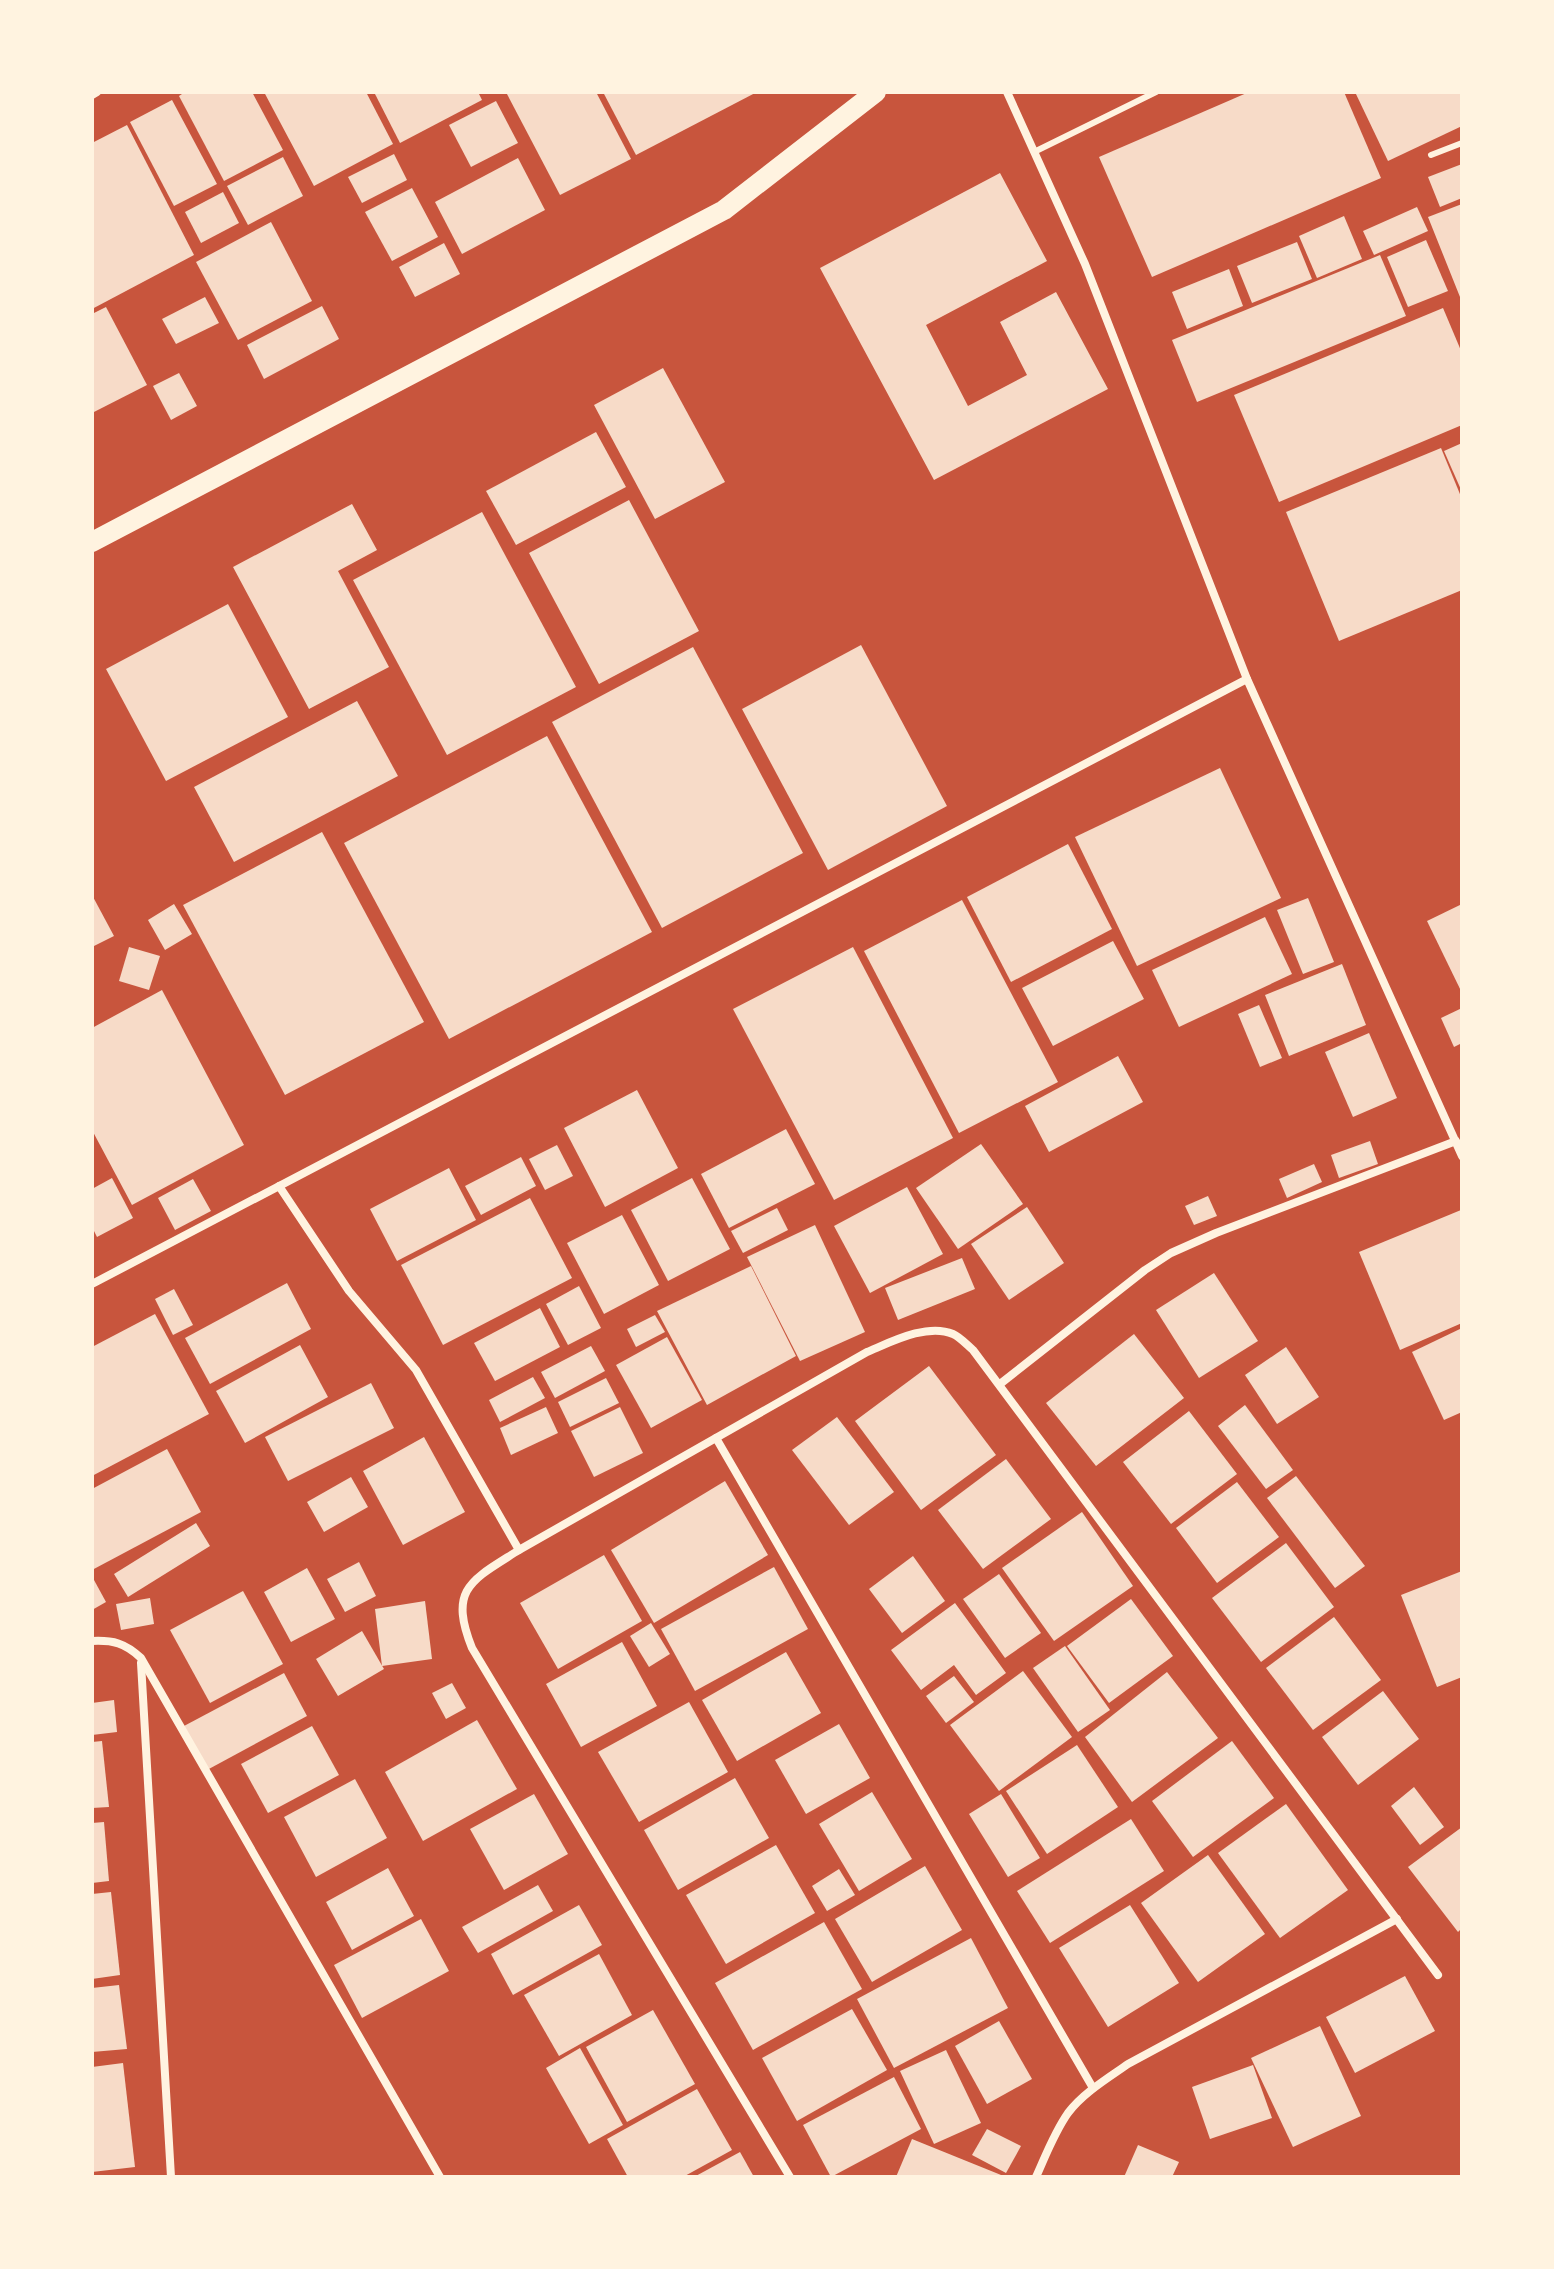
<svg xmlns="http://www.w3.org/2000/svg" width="1554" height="2269" font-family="Lato,sans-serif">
	<rect width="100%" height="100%" fill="#c8553d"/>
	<!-- building -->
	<g fill="#f7dbc8">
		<polygon points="185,92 252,92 283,150 224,181 179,96"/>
		<polygon points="264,92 366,92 393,144 314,186"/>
		<polygon points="374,92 478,92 482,100 400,143"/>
		<polygon points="511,92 596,92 631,159 560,195 507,94"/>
		<polygon points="603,92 757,92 636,155"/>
		<polygon points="1249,92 1344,92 1381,178 1152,277 1099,157"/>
		<polygon points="1355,92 1462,92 1462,126 1388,161"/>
		<polygon points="172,100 217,184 174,206 130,122"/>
		<polygon points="496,101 518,143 471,167 449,125"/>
		<polygon points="127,125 194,255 92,309 92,143"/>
		<polygon points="394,154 407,180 362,203 348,177"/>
		<polygon points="283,157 303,196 248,225 227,186"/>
		<polygon points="518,158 545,210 462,254 435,202"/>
		<polygon points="1462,164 1462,198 1440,207 1428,177"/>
		<polygon points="1000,173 1047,261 926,325 968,406 1027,375 1000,322 1056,292 1108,389 934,480 820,268"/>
		<polygon points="412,188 438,237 392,261 365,212"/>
		<polygon points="223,192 239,223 201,243 185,212"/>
		<polygon points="1462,204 1462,302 1428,217"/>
		<polygon points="1417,207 1428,231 1374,255 1363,231"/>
		<polygon points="1344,216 1362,259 1317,278 1299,236"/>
		<polygon points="271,222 312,301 238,340 196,262"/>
		<polygon points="1426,240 1448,291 1408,307 1387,257"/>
		<polygon points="1297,242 1312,279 1252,303 1237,266"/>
		<polygon points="444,243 460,274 415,297 399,267"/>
		<polygon points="1380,255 1406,316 1197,402 1172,340"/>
		<polygon points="1229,269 1243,306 1187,329 1172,292"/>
		<polygon points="205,297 219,323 176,344 162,319"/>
		<polygon points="322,306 339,339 264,379 247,345"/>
		<polygon points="106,307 147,385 92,413 92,314"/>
		<polygon points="1443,308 1462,353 1462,425 1279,502 1234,395"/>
		<polygon points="663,368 725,482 655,519 594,405"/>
		<polygon points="179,373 197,406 171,420 153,386"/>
		<polygon points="596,432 626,487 516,545 486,491"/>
		<polygon points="1462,443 1462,492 1444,451"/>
		<polygon points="1441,448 1462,499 1462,590 1339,641 1286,512"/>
		<polygon points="629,500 699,631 599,684 529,553"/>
		<polygon points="352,504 377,550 338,571 389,667 309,709 233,567"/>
		<polygon points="482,512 576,687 447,755 353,580"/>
		<polygon points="228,604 288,717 166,781 106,669"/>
		<polygon points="861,645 947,806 828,870 742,709"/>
		<polygon points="693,647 803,853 662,928 552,722"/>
		<polygon points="357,701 398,776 234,862 194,787"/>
		<polygon points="547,736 652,932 449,1039 344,843"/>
		<polygon points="1220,768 1281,898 1137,966 1075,837"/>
		<polygon points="322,832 424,1022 285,1095 183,905"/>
		<polygon points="1068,844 1112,929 1011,982 967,897"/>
		<polygon points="92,895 114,936 92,947"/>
		<polygon points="1308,898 1334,962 1303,974 1277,910"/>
		<polygon points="962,900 1058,1082 959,1133 864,951"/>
		<polygon points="174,904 192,934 165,950 148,920"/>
		<polygon points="1462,904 1462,993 1427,921"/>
		<polygon points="1265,917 1292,974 1179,1027 1152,970"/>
		<polygon points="1113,941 1144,999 1053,1046 1022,988"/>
		<polygon points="129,947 160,956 149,990 119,981"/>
		<polygon points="853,947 953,1138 834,1200 733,1009"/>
		<polygon points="1342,964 1366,1025 1289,1056 1265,995"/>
		<polygon points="162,990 244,1145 132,1205 92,1130 92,1028"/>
		<polygon points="1259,1005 1282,1058 1260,1067 1238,1014"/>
		<polygon points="1462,1008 1462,1043 1454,1047 1441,1018"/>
		<polygon points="1369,1033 1397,1098 1353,1117 1325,1052"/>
		<polygon points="1118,1056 1143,1102 1049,1152 1025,1106"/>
		<polygon points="637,1090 678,1168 605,1207 564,1128"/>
		<polygon points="786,1129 815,1184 729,1228 701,1174"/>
		<polygon points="1370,1141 1378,1164 1339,1178 1331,1155"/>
		<polygon points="981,1144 1023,1204 958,1249 916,1188"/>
		<polygon points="557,1145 573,1176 545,1190 529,1159"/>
		<polygon points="521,1157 536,1186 481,1215 465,1186"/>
		<polygon points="1314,1164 1322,1182 1287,1198 1279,1179"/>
		<polygon points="449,1168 476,1220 397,1261 370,1209"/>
		<polygon points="112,1178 133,1218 97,1237 92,1227 92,1189"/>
		<polygon points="692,1178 730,1249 668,1281 631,1210"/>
		<polygon points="193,1179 211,1211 175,1230 158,1198"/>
		<polygon points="907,1187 943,1254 870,1293 834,1226"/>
		<polygon points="1208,1196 1217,1216 1194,1225 1185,1206"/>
		<polygon points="530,1198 572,1278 443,1345 401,1265"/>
		<polygon points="1027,1207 1064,1263 1009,1300 971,1244"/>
		<polygon points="777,1208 788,1230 743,1253 731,1231"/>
		<polygon points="1461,1210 1462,1323 1400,1350 1359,1252"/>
		<polygon points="622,1215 659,1285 604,1314 567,1243"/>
		<polygon points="815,1225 865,1332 800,1361 747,1257"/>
		<polygon points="962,1258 975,1289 898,1320 885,1288"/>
		<polygon points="751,1266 796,1356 707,1405 657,1311"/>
		<polygon points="1214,1273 1258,1341 1199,1378 1156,1310"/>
		<polygon points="287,1283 311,1329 210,1384 185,1338"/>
		<polygon points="579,1286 601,1328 568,1345 546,1304"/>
		<polygon points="174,1289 193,1325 173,1335 155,1299"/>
		<polygon points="540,1308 560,1347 495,1381 474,1343"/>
		<polygon points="155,1314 209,1414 92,1476 92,1347"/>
		<polygon points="655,1315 665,1332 636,1347 627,1329"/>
		<polygon points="1462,1328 1462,1412 1444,1420 1412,1352"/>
		<polygon points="1134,1334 1184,1398 1096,1466 1046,1403"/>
		<polygon points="667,1337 702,1400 651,1428 616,1365"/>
		<polygon points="300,1345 328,1397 245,1443 216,1391"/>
		<polygon points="591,1346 605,1371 555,1398 541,1372"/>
		<polygon points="1286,1347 1319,1397 1277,1424 1245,1375"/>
		<polygon points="929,1366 996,1455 921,1510 855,1421"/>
		<polygon points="533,1377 545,1398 500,1422 489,1400"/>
		<polygon points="606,1378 619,1403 570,1427 558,1402"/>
		<polygon points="371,1383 394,1428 288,1481 265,1437"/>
		<polygon points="1245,1405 1293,1470 1266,1489 1218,1426"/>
		<polygon points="546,1407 558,1433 511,1455 500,1428"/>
		<polygon points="620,1407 643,1453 594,1477 571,1431"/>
		<polygon points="1189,1411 1237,1474 1171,1524 1123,1462"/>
		<polygon points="837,1417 894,1492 849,1525 792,1450"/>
		<polygon points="424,1437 465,1512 403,1545 363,1471"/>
		<polygon points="167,1449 201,1512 92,1570 92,1489"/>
		<polygon points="1006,1459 1051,1519 983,1569 938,1510"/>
		<polygon points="1296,1476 1365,1566 1335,1588 1267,1498"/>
		<polygon points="351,1477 368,1507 324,1532 307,1502"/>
		<polygon points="725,1481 768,1555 654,1623 611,1550"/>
		<polygon points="1237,1482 1279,1537 1217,1583 1176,1528"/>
		<polygon points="1082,1512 1133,1586 1054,1641 1002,1568"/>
		<polygon points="196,1523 210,1546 128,1597 114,1574"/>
		<polygon points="1286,1543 1334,1607 1261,1662 1212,1598"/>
		<polygon points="604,1555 642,1621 558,1669 520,1603"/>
		<polygon points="913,1556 945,1601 902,1633 869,1589"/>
		<polygon points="359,1562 376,1596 345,1612 327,1579"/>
		<polygon points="774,1567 808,1629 695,1691 661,1629"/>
		<polygon points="307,1568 335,1619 291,1642 264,1592"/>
		<polygon points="1462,1571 1462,1677 1437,1687 1401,1595"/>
		<polygon points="999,1574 1041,1633 1005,1658 963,1599"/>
		<polygon points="94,1580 106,1602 92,1610 92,1581"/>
		<polygon points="243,1591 283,1664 210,1703 170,1630"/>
		<polygon points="150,1598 154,1624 121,1630 116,1604"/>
		<polygon points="1131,1599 1173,1656 1109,1703 1067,1646"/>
		<polygon points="425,1601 432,1659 382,1666 375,1609"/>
		<polygon points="955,1603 1006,1673 976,1695 954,1665 921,1690 891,1650"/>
		<polygon points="1334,1617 1381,1680 1313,1730 1266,1668"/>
		<polygon points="651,1623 670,1654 649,1667 630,1636"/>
		<polygon points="362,1631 384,1669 338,1696 316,1659"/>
		<polygon points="622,1642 657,1706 581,1747 546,1684"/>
		<polygon points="1065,1646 1110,1710 1078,1732 1033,1668"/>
		<polygon points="786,1652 821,1713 737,1761 702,1700"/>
		<polygon points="1023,1671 1072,1737 999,1791 950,1725"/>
		<polygon points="1167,1672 1218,1738 1132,1802 1085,1737"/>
		<polygon points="284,1673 307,1716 207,1770 184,1726"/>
		<polygon points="954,1676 974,1702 946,1723 926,1696"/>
		<polygon points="452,1683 466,1708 446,1719 432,1693"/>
		<polygon points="1383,1691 1419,1739 1358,1785 1322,1737"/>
		<polygon points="114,1700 117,1732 92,1735 92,1703"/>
		<polygon points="689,1702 728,1772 639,1822 598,1752"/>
		<polygon points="477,1720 517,1789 423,1841 385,1772"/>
		<polygon points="839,1724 870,1778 806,1814 775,1760"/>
		<polygon points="312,1726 339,1775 268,1813 241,1764"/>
		<polygon points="102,1741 109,1807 92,1808 92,1742"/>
		<polygon points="1232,1741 1274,1798 1193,1857 1152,1801"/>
		<polygon points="1077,1745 1118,1807 1047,1854 1006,1791"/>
		<polygon points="735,1778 769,1838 678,1890 644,1830"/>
		<polygon points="355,1779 387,1838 316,1877 284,1817"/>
		<polygon points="1414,1787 1444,1827 1420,1845 1391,1806"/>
		<polygon points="872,1792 912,1859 859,1891 819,1824"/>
		<polygon points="534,1794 568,1854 504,1890 470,1829"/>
		<polygon points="1001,1794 1040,1858 1008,1877 969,1814"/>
		<polygon points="1286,1804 1348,1890 1280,1938 1218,1853"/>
		<polygon points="1131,1819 1164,1871 1050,1943 1017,1891"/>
		<polygon points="104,1822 109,1881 92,1883 92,1823"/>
		<polygon points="1462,1827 1462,1928 1458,1932 1408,1867"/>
		<polygon points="776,1845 815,1913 726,1964 686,1895"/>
		<polygon points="1208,1855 1265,1934 1198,1982 1141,1903"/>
		<polygon points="925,1866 962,1930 872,1982 835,1919"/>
		<polygon points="388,1868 414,1916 352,1950 326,1902"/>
		<polygon points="839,1869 855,1895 827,1911 812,1886"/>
		<polygon points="538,1885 553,1911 478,1953 462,1927"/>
		<polygon points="111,1892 120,1975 92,1979 92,1894"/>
		<polygon points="579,1905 602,1945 513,1995 491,1954"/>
		<polygon points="1130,1905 1179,1983 1108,2027 1059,1948"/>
		<polygon points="421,1919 449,1971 362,2018 334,1965"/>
		<polygon points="824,1922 862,1989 753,2050 715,1983"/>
		<polygon points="971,1938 1008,2008 894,2068 857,1999"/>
		<polygon points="599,1954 632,2015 559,2056 524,1995"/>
		<polygon points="1405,1976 1435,2031 1355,2073 1326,2017"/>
		<polygon points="119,1985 127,2049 92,2052 92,1988"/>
		<polygon points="852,2009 887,2070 797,2121 762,2058"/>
		<polygon points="653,2010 695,2084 627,2122 586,2047"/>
		<polygon points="999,2021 1032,2079 987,2104 955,2046"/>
		<polygon points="1320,2026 1361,2116 1293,2147 1251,2058"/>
		<polygon points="580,2048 623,2125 589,2144 546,2068"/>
		<polygon points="946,2050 981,2123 934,2144 900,2071"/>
		<polygon points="123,2063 135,2167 92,2172 92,2067"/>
		<polygon points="1253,2065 1272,2118 1210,2139 1192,2087"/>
		<polygon points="894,2077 921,2129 831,2177 803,2125"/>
		<polygon points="697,2089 732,2150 683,2177 628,2177 607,2139"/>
		<polygon points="987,2129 1021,2146 1006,2173 972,2155"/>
		<polygon points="912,2139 1006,2177 896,2177"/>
		<polygon points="1138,2145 1179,2162 1172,2177 1124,2177"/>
		<polygon points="740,2152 754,2177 694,2177"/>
	</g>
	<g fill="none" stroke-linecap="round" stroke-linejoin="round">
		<!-- service -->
		<g stroke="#fff3e0" stroke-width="6">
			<polyline points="1034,152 1156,92"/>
			<polyline points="1431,155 1462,143"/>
		</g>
		<!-- minor -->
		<g stroke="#fff3e0" stroke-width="8">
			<polyline points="1007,92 1085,264 1247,679 1462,1156"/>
			<polyline points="92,95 97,92"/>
			<polyline points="279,1186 349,1291 416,1370 519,1550"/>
			<polyline points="92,1284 1247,679"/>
			<polyline points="1000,1384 1145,1270 1171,1253 1216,1233 1456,1141"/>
			<polyline points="716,1438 1093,2088"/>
			<path d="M 92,1641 C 113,1640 125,1643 141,1658 L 440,2177"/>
			<polyline points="141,1663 171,2177"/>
			<path d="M 790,2177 L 472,1648 C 448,1588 472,1580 519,1550 L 867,1352 C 891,1342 927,1323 953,1334 C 960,1337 967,1345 973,1350 L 1438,1975"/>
			<path d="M 1036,2177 C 1046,2155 1054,2133 1068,2113 C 1083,2093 1108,2078 1128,2064 L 1397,1919"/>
		</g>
		<!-- primary -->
		<polyline stroke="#fff3e0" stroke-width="20" points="92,542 724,210 876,92"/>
	</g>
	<!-- border -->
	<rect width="1554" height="2269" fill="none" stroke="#fff3e0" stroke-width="188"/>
</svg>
